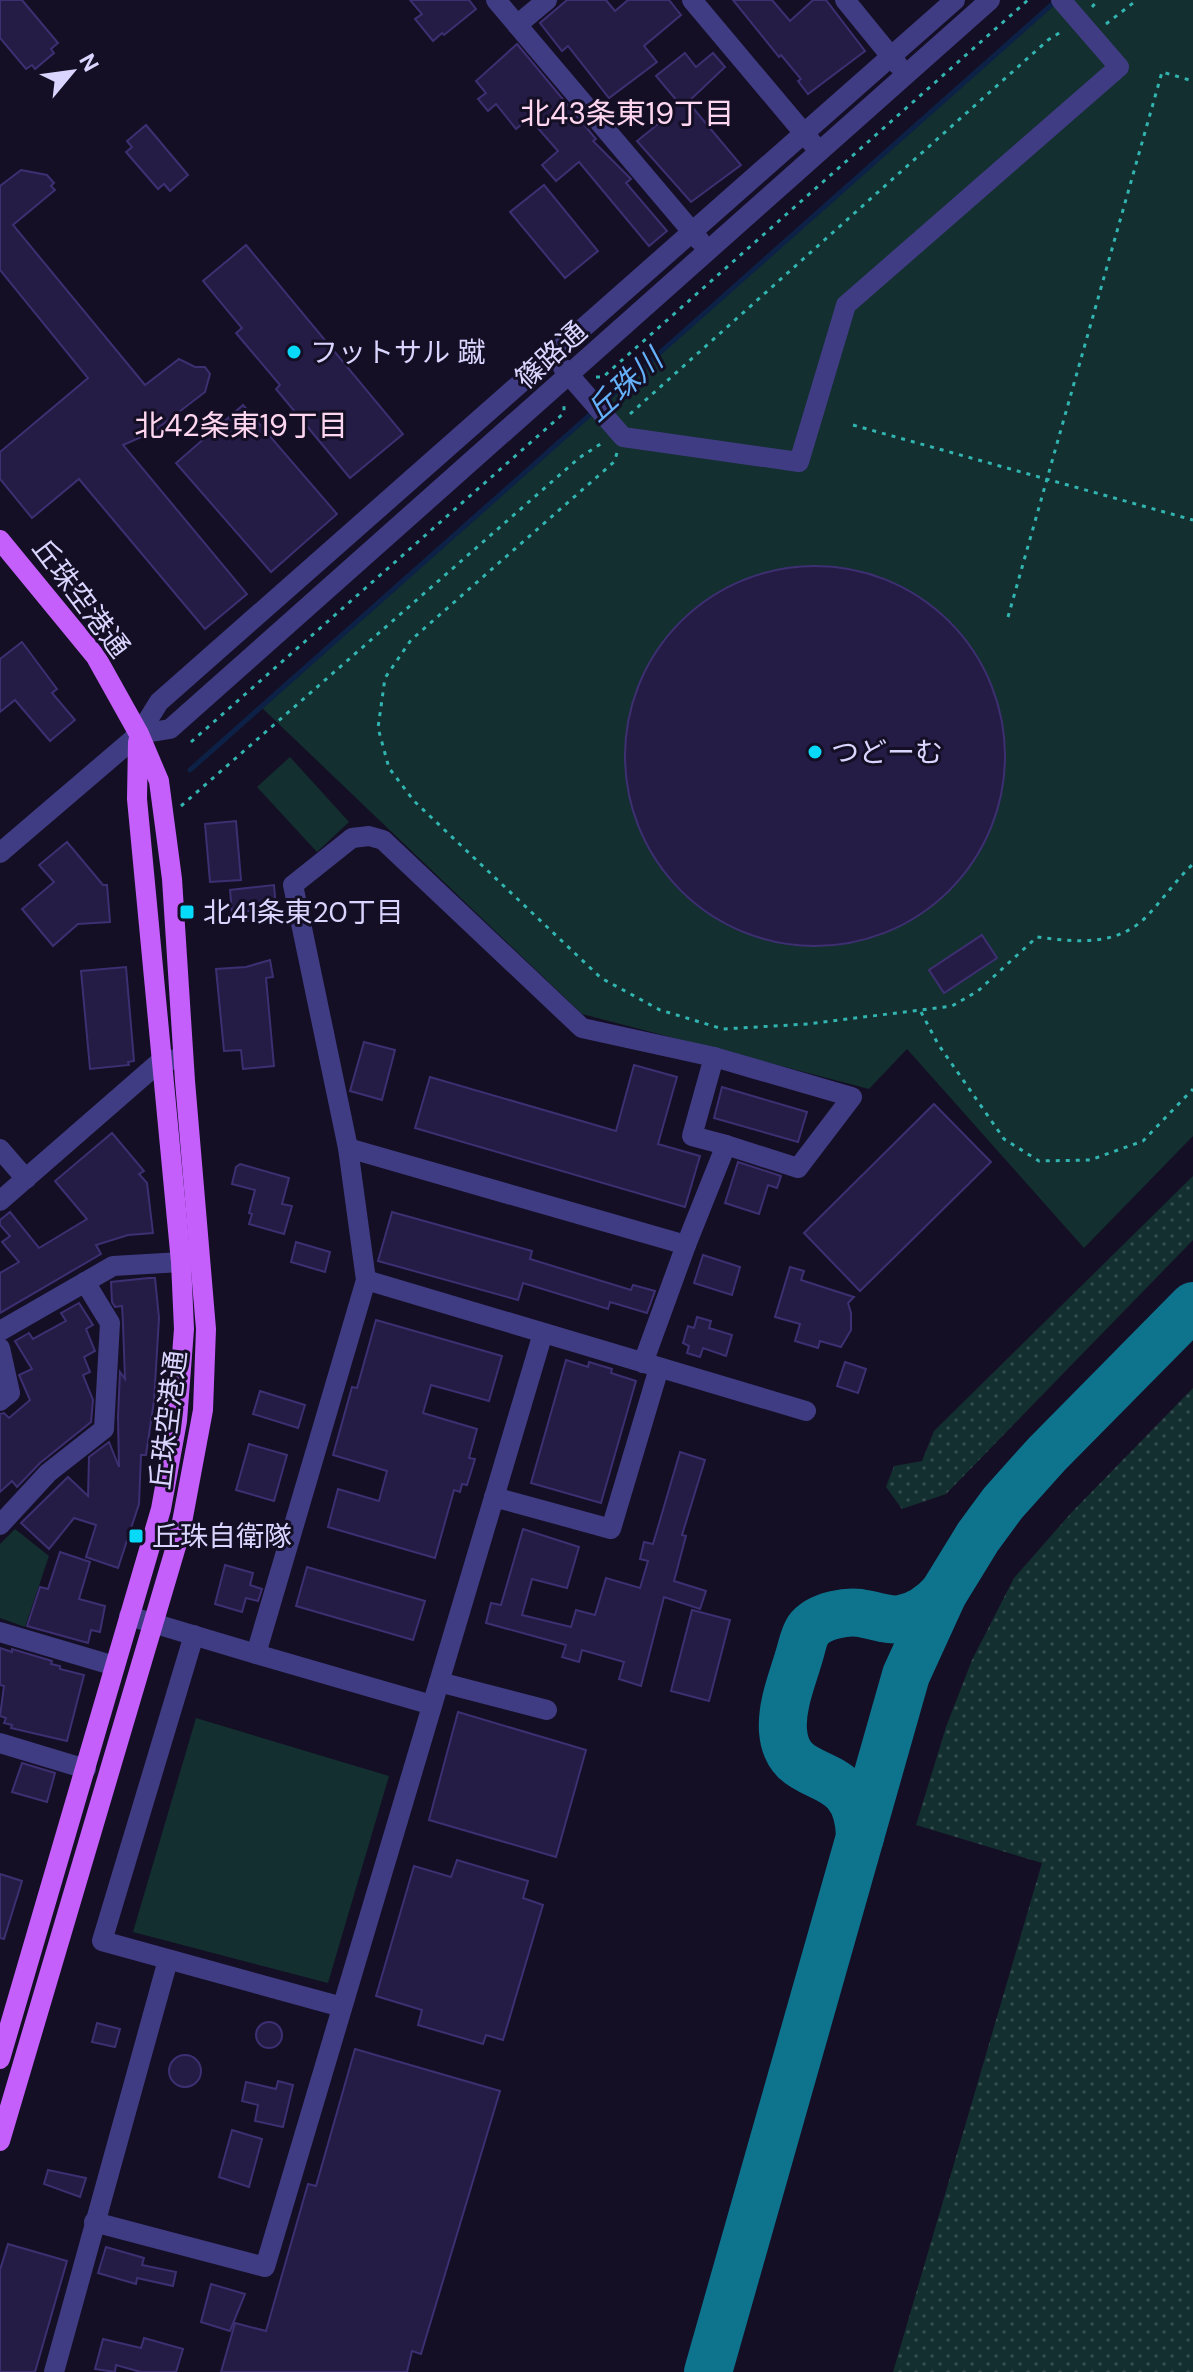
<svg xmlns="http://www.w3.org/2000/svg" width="1193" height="2372" font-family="'DM Sans','Noto Sans JP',sans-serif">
	<defs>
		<pattern id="grass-dots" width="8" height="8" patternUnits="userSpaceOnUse" patternTransform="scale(2)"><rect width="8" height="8" fill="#132f2f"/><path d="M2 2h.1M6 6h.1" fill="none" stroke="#354c4e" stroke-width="1.8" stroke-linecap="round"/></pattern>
	</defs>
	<rect width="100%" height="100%" fill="#140f25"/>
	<!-- grass -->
	<g fill="url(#grass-dots)">
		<polygon points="1193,1176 1193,1240 946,1494 902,1509 886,1487 894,1466 922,1461 934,1431"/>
		<polygon points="1193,1388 1193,2372 893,2372 1042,1863 916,1825 946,1727 972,1660 1014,1578 1072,1512"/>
	</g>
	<!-- green -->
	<g fill="#132f2f">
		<polygon points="1057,0 1193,0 1193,1136 1084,1248 907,1049 869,1089 582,1014 261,707"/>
		<polygon points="290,757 349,822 317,852 257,787"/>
		<polygon points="15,1529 49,1556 25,1627 0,1618 0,1544"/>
		<polygon points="196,1718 389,1776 328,1983 133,1932"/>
	</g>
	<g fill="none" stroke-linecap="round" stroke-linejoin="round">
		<!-- stream -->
		<g stroke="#0d2146" stroke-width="5">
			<polyline points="601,405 1057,0"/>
			<polyline points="190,770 593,412"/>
		</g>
		<!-- taxiway -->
		<g stroke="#0e748e" stroke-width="48">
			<path d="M 860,1837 C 858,1756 788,1792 783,1731 C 781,1705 793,1678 800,1653 C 802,1646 804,1636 808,1630 C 819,1615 849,1610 865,1614 C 877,1616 889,1621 901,1619 C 918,1616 932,1606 943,1594"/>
			<polyline points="708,2372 906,1675 943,1594 978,1537 1003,1503 1047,1454 1193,1306"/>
		</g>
	</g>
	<!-- building -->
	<g fill="#251c45" stroke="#3d2f71" stroke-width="2">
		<polygon points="0,0 22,0 58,43 51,49 54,53 35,69 32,65 26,69 0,38"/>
		<polygon points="410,0 469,0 476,9 444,35 442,33 433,41 415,19 422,14"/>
		<polygon points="567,0 606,0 615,11 628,0 669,0 681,15 644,46 657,62 609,98 568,46 562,51 540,23"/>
		<polygon points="733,0 772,0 790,21 813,0 826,0 865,51 808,94 798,81 801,79 781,55 779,57"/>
		<polygon points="517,44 596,139 593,141 631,179 626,183 667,231 649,246 579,162 556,181 542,165 558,151 529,118 516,129 496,104 488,111 478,99 486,93 476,81"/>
		<polygon points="685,53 696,67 713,53 725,67 688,102 741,165 691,202 637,141 663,120 660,117 678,102 656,76"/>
		<polygon points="146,125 188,175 170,191 164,184 158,189 126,152 132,147 127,141"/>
		<polygon points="21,170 47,175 54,183 51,186 55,190 13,225 145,385 179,359 195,367 205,367 210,374 205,392 153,432 123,445 247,594 205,629 79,479 32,518 0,479 0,452 88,378 0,270 0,186"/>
		<polygon points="544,185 598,251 565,278 510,212"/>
		<polygon points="246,245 403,434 350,478 276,389 280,385 236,333 242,328 203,281"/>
		<polygon points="243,405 337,514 271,572 176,463"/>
		<circle cx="815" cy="756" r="190"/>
		<polygon points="22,642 57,689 52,693 75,720 50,741 15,700 0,712 0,659"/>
		<polygon points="236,821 241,880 210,882 205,824"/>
		<polygon points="67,842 103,885 107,885 110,922 78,924 53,946 22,909 54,882 39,865"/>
		<polygon points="274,885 276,908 232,913 230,890"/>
		<polygon points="982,935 997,958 944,993 929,970"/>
		<polygon points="270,960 273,977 266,978 274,1066 243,1069 241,1050 224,1051 216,969 246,967"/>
		<polygon points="126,967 134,1061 128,1062 129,1065 90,1069 81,971"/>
		<polygon points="364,1042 395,1050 382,1100 350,1091"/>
		<polygon points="634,1065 677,1077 658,1144 700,1156 685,1207 415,1128 430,1077 616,1131"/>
		<polygon points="722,1087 807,1112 798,1142 714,1118"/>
		<polygon points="934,1104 991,1162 860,1291 804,1233"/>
		<polygon points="112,1133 144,1171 139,1174 147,1183 153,1233 128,1235 96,1245 101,1254 0,1313 0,1273 19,1262 2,1242 10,1236 0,1225 0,1220 10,1212 39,1248 87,1219 55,1181"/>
		<polygon points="738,1162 781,1176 777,1188 768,1185 759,1214 725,1203"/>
		<polygon points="240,1164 289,1178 282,1204 292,1206 284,1234 249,1224 252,1214 249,1213 255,1190 232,1184 236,1167"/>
		<polygon points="392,1212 532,1251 530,1259 631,1290 633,1285 655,1291 647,1313 610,1302 608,1309 523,1283 518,1300 378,1261"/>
		<polygon points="296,1242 330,1252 325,1272 291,1262"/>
		<polygon points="703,1255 740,1267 732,1295 694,1283"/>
		<polygon points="790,1267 804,1271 801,1280 854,1297 848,1303 851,1313 851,1330 841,1347 820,1341 818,1348 795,1341 800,1324 775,1317"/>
		<polygon points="149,1278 155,1278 159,1318 154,1401 146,1455 141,1455 139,1504 118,1568 86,1557 96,1525 74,1518 49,1549 21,1523 68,1477 88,1496 89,1457 109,1442 119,1467 118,1417 120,1372 125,1379 123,1324 122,1306 115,1307 112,1302 111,1282"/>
		<polygon points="79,1303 93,1325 86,1329 95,1351 84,1357 90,1372 83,1375 93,1400 91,1422 40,1463 17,1487 12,1481 0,1492 0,1414 4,1413 9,1418 30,1400 19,1375 32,1369 15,1341 29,1333 33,1339 66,1321 61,1313"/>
		<polygon points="697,1317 711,1321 709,1328 732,1335 726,1356 703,1348 700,1357 687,1353 689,1346 683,1343 688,1326 694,1328"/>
		<polygon points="376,1320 502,1356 489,1401 431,1385 423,1413 477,1429 469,1458 475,1459 467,1485 462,1484 460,1492 454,1490 435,1558 328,1527 338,1489 379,1501 387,1471 333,1455 352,1387 357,1388"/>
		<polygon points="566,1360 588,1367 589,1362 612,1369 611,1373 636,1381 601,1503 531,1483"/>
		<polygon points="845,1362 866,1369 858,1393 837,1386"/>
		<polygon points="260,1391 305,1405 298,1428 253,1414"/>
		<polygon points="249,1444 287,1455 274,1501 236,1490"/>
		<polygon points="680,1452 705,1460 682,1535 686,1536 674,1581 706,1591 700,1609 664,1597 641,1686 619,1679 624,1662 582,1650 579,1662 562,1657 566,1645 486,1623 491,1603 501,1605 523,1529 579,1547 567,1588 532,1579 522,1615 571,1627 576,1610 595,1615 606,1578 640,1588 648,1561 640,1559 644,1542 653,1544"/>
		<polygon points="60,1552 90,1562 79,1599 105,1606 100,1632 91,1630 88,1643 27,1626 40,1587 48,1589"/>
		<polygon points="225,1565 253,1573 250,1585 262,1589 258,1601 246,1598 242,1612 215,1604"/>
		<polygon points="307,1567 425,1601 413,1640 296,1606"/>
		<polygon points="692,1610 730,1620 709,1701 671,1691"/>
		<polygon points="0,1648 12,1652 12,1649 52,1661 51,1664 60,1666 60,1669 84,1675 67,1741 11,1728 12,1725 4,1723 6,1718 0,1716 4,1686 0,1685"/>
		<polygon points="458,1712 586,1750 556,1857 429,1820"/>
		<polygon points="22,1763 55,1773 47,1802 12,1792"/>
		<polygon points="457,1860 528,1881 523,1898 543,1905 503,2040 486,2035 483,2044 418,2025 422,2010 376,1996 414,1866 451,1877"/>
		<polygon points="0,1874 22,1881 4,1939 0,1938"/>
		<circle cx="269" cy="2035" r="13"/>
		<polygon points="97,2023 120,2029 115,2047 92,2042"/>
		<polygon points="355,2049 500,2091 421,2354 412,2351 407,2372 221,2372 235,2323 266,2331 308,2184 316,2186"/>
		<circle cx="185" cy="2071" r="16"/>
		<polygon points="278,2081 293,2085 283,2127 255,2121 258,2105 242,2101 246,2082 276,2089"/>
		<polygon points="232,2130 262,2139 249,2187 219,2177"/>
		<polygon points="48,2170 86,2178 80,2197 44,2184"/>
		<polygon points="8,2244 67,2261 35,2372 0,2372 0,2270"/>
		<polygon points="106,2247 144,2258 142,2265 176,2272 173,2286 137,2278 136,2284 98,2273"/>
		<polygon points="211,2284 245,2294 230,2331 201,2322"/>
		<polygon points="144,2338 183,2349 176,2372 141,2372 116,2365 115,2372 95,2369 103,2339 141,2348"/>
	</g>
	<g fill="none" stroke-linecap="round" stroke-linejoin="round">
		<!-- path -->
		<g stroke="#32b4b0" stroke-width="3" stroke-dasharray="4 6" stroke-linecap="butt">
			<polyline points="1092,7 1098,0"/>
			<polyline points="1106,24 1137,0"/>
			<polyline points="596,377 603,377 1028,0"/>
			<polyline points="630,414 1048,40 1064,30"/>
			<polyline points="853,425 1193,520"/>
			<path d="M 617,453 L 614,462 L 411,640 L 385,678 L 378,728 L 389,768 L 414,801 L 601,978 L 660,1010 L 723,1029 L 808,1024 L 952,1006 L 978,991 L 1037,937 C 1076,942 1118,947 1148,915 C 1164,898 1176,880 1193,864"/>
			<polyline points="1008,617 1162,72 1193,81"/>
			<polyline points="191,742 564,413 564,406"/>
			<polyline points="181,806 579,458 602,443"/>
			<polyline points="921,1012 938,1044 1004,1139 1039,1161 1090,1160 1143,1141 1193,1089"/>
		</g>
		<!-- minor -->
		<g stroke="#403c83" stroke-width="20">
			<polyline points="496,0 700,241"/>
			<polyline points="692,0 813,144"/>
			<polyline points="845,0 898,65"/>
			<polyline points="517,25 547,0"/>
			<polyline points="563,368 623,437 799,462 846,305 1119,67 1061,0"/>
			<polyline points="139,734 170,729 990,0"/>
			<polyline points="0,853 139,734 159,702 955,0"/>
			<polyline points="348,1148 293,885 352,838 369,836 383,840 582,1028 714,1057 852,1097 798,1168 726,1145"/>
			<polyline points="0,1149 26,1179"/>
			<polyline points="0,1201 163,1059 176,1060"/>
			<polyline points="686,1245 726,1145 692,1136 714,1057"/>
			<polyline points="366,1280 348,1148 686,1245 643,1363"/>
			<polyline points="0,1331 113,1266 181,1262"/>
			<polyline points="0,1348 10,1393 0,1401"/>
			<polyline points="494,1497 611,1529 659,1368"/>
			<polyline points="0,1525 48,1473 104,1429 110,1323 85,1282"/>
			<polyline points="129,1616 256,1654 366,1280 806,1411"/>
			<polyline points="0,1632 115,1666"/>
			<polyline points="194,1635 102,1941 342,2007"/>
			<polyline points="256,1654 432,1705"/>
			<polyline points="439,1682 547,1710"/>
			<polyline points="0,1743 86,1769"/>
			<polyline points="94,2222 265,2267 543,1333"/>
			<polyline points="54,2372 168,1960"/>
		</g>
		<!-- major -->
		<g stroke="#c45ffb" stroke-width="20">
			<polyline points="0,540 96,657 139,734 159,781 172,879 185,1081 206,1329 203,1410 180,1533 0,2141"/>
			<polyline points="0,2059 161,1509 177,1421 184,1329 181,1262 137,799 138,742"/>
		</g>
	</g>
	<!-- markers -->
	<g fill="#07d9f8" stroke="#140f25" stroke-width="3">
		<circle cx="294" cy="352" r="8"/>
		<circle cx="815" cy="752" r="8"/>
		<rect x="179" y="904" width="16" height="16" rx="4"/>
		<rect x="128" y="1528" width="16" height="16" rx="4"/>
	</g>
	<g text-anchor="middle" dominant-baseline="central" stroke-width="6" stroke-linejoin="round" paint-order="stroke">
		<!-- poi labels -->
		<g font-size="28" fill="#dad5fe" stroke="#140f25" text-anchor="start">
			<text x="310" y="352">フットサル 蹴</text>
			<text x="831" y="752">つどーむ</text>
			<text x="203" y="912">北41条東20丁目</text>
			<text x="152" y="1536">丘珠自衛隊</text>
		</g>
		<!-- street labels -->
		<g font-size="28" fill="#dad5fe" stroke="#140f25">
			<text transform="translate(551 355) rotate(-42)">篠路通</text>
			<text transform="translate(81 598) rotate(53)">丘珠空港通</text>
			<text transform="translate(168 1420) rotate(-83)">丘珠空港通</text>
		</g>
		<!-- neighbourhood labels -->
		<g font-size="30" fill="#fed6ef" stroke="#140f25">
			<text x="627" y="113">北43条東19丁目</text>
			<text x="241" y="425">北42条東19丁目</text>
		</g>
		<!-- water labels -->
		<g font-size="30" font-style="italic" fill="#65b2fb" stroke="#140f25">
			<text transform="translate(624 385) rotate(-42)">丘珠川</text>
		</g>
	</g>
	<!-- north arrow -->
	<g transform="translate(72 72) rotate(61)" stroke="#140f25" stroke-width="6" paint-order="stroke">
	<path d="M0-6L14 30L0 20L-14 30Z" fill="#dad5fe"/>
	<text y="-12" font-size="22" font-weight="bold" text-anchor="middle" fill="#dad5fe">N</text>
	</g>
</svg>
